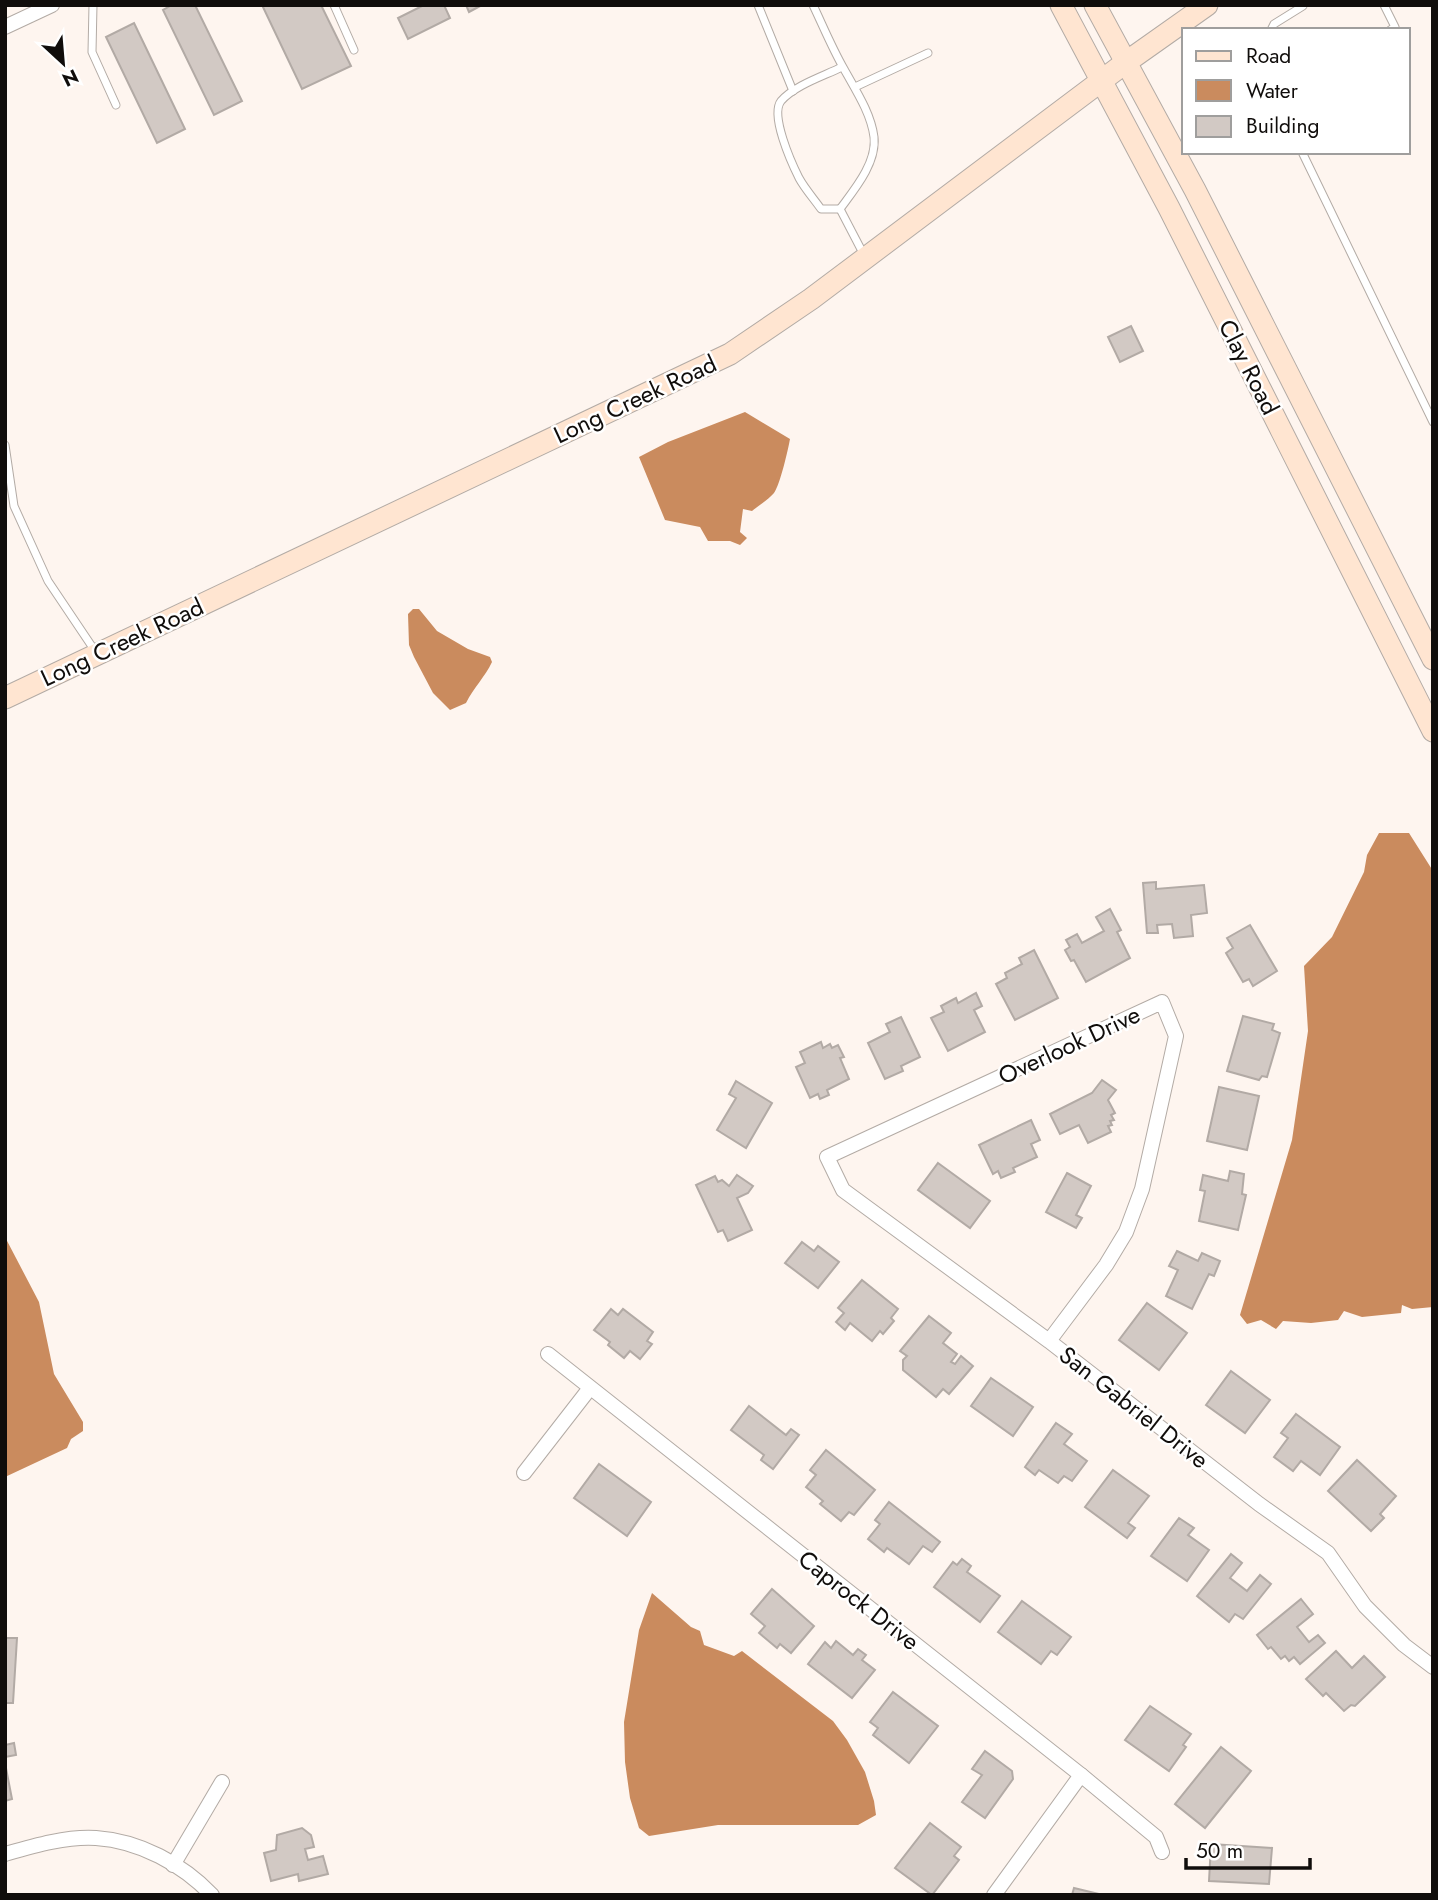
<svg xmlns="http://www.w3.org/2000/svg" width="1438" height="1900" font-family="Jost,sans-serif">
	<rect width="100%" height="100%" fill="#fef5ef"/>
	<!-- water -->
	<g fill="#ca8b5e">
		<path d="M 745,412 L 790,439 C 788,450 780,485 774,493 C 768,500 759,505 752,511 L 743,509 L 740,532 L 747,538 L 740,545 L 730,541 L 708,541 L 700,527 L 665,520 L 639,457 L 668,442 Z"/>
		<path d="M 413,609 L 419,609 L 437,631 L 468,649 L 490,657 L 492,662 C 485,677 474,687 466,703 L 450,710 L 433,693 L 414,657 L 409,645 L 408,614 Z"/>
		<polygon points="1379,833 1409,833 1433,871 1433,1307 1412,1309 1402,1305 1401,1313 1362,1317 1344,1311 1338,1320 1311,1323 1283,1321 1276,1329 1261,1320 1247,1324 1240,1315 1292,1140 1308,1031 1304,966 1332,937 1364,872 1367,855"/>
		<polygon points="5,1237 39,1302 54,1374 83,1422 83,1431 71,1439 67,1448 5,1477"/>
		<polygon points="652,1593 691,1627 700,1631 704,1645 734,1656 742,1651 833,1721 847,1740 865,1772 874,1801 876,1815 858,1825 718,1825 649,1836 639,1828 630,1798 625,1762 624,1722 639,1630"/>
	</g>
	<!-- building -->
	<g fill="#d2c9c4" stroke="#b2aaa5" stroke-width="2">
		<polygon points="172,5 195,5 242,101 214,115 163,10"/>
		<polygon points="262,5 321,5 351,66 302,89"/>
		<polygon points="424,5 444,5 450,18 408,39 398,18"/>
		<polygon points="466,5 482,5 469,12"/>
		<polygon points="134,23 185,129 157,143 106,37"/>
		<polygon points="1131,326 1143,351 1120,362 1108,337"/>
		<polygon points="1156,882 1156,889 1204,885 1207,913 1191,915 1193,936 1174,938 1172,924 1157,925 1158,933 1147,933 1143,883"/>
		<polygon points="1110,909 1121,930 1117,932 1130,958 1086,982 1074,960 1071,961 1065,950 1070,947 1066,940 1077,934 1082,943 1104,931 1096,917"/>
		<polygon points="1250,925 1277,971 1253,986 1249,979 1243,982 1226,953 1233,948 1227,938"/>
		<polygon points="1034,950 1058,998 1015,1020 996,984 1007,978 1005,973 1022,964 1019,958"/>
		<polygon points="976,993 982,1006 974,1010 985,1032 948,1051 931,1018 944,1012 941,1006 956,998 958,1003"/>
		<polygon points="1243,1016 1274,1024 1272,1030 1280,1033 1267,1077 1262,1076 1259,1080 1227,1071"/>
		<polygon points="901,1017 920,1057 901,1066 903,1071 885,1079 868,1043 890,1032 886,1024"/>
		<polygon points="821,1042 823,1048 830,1044 832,1048 838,1045 844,1057 840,1058 849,1079 827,1090 829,1095 820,1099 818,1094 810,1098 796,1067 805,1063 800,1052"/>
		<polygon points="1102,1080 1116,1090 1108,1100 1115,1113 1111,1115 1114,1120 1110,1121 1112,1125 1108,1126 1111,1132 1088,1143 1079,1125 1060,1134 1050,1114 1092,1093"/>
		<polygon points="736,1081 772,1103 746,1148 717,1130 736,1098 729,1094"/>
		<polygon points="1219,1087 1259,1096 1247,1150 1207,1141"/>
		<polygon points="1031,1120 1040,1140 1031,1144 1037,1157 1013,1168 1015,1172 1001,1178 998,1171 993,1174 979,1145"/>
		<polygon points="938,1163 990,1201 970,1228 918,1190"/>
		<polygon points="1230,1171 1244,1174 1242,1194 1246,1195 1238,1230 1199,1221 1205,1191 1200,1190 1203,1175 1228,1181"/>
		<polygon points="1067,1173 1091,1186 1076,1215 1082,1218 1076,1228 1046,1212"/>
		<polygon points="737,1175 753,1186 748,1193 737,1198 752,1230 728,1241 723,1230 718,1232 696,1185 715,1176 718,1182 722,1180 729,1186"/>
		<polygon points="802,1242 814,1251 818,1246 839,1262 818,1288 785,1263"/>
		<polygon points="1177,1251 1198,1261 1202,1253 1220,1261 1214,1276 1209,1274 1192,1309 1166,1296 1178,1270 1169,1266"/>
		<polygon points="862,1280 898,1309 891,1318 894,1321 883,1334 880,1331 872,1341 850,1323 845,1330 836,1322 844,1313 838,1308"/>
		<polygon points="1147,1303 1187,1333 1159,1370 1119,1340"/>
		<polygon points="611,1309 618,1315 623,1309 653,1332 647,1341 652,1344 640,1359 630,1351 624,1358 608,1345 610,1342 594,1330"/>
		<polygon points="929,1316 951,1333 943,1343 957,1354 951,1362 955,1364 961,1356 973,1366 949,1394 943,1389 936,1397 903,1370 903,1360 907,1356 900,1351"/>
		<polygon points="1231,1371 1270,1400 1245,1433 1206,1405"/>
		<polygon points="991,1378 1033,1407 1013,1436 971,1406"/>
		<polygon points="749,1406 786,1435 791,1429 799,1435 773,1469 761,1460 764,1455 731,1430"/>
		<polygon points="1296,1414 1340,1447 1320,1475 1301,1461 1293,1471 1274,1457 1288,1438 1281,1433"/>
		<polygon points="1056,1423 1072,1434 1064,1444 1087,1461 1072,1481 1064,1476 1058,1483 1039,1470 1035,1475 1025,1467"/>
		<polygon points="826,1450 875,1490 854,1515 849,1512 841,1521 820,1504 823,1501 806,1487 816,1475 810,1470"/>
		<polygon points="1357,1460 1396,1496 1380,1514 1384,1518 1371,1531 1328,1491"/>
		<polygon points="599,1464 651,1502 627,1536 574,1498"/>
		<polygon points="1113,1470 1149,1496 1128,1523 1135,1528 1127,1538 1085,1507"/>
		<polygon points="889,1502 940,1542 932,1552 923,1546 909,1564 887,1548 884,1552 868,1539 880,1524 875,1520"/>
		<polygon points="1179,1518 1194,1528 1188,1535 1209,1550 1187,1581 1151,1556"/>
		<polygon points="1231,1554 1242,1563 1230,1578 1247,1591 1260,1575 1271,1584 1243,1619 1235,1614 1229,1622 1197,1596"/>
		<polygon points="962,1559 971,1566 967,1572 1000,1596 980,1622 934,1587 953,1562 957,1565"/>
		<polygon points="772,1589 814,1626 791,1653 780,1644 777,1648 759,1633 765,1626 751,1614"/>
		<polygon points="1301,1599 1313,1614 1297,1627 1309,1642 1318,1635 1325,1643 1300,1664 1294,1657 1289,1661 1285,1656 1281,1659 1271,1647 1268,1649 1257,1635"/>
		<polygon points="1022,1601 1071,1637 1057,1655 1051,1651 1041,1664 998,1632"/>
		<polygon points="5,1638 17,1638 13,1703 5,1703"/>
		<polygon points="836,1641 853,1655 858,1649 866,1655 862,1660 875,1670 852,1698 808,1664 825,1642 831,1648"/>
		<polygon points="1336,1651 1352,1668 1364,1656 1385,1677 1355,1706 1351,1705 1344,1711 1326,1693 1323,1696 1306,1679"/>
		<polygon points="893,1692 938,1726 909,1763 873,1735 878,1728 870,1722"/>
		<polygon points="1150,1706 1191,1734 1183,1745 1186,1747 1169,1771 1125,1740"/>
		<polygon points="14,1743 16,1755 5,1757 5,1745"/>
		<polygon points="1221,1747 1251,1771 1205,1828 1175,1804"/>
		<polygon points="985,1751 1012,1771 1013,1779 985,1818 962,1802 982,1775 972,1769"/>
		<polygon points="5,1763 12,1799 5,1801"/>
		<polygon points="930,1823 961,1847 954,1856 959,1860 932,1895 895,1868"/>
		<polygon points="302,1828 311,1835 314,1847 305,1849 308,1860 323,1856 328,1874 299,1881 298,1874 271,1881 264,1853 276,1850 277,1835"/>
		<polygon points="1211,1844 1272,1848 1269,1884 1209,1881"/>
		<polygon points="1074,1888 1103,1895 1072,1895"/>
	</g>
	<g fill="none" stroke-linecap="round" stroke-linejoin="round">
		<defs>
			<g id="lane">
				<polyline points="93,5 92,52 116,105"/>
				<polyline points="334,5 354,50"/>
				<polyline points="758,5 793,91"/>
				<path d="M 813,5 C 823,26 832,48 844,69 C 855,89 871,113 874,137 C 877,163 854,190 840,209"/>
				<polyline points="1384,5 1395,27 1390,30"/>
				<polyline points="1271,30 1274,24 1303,6"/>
				<polyline points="855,87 928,53"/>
				<polyline points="1302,152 1433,422"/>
				<path d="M 840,209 L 821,209 C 814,199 805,189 799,178 C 791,162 770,115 781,101 C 795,85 824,76 842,67"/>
				<polyline points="840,209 864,255"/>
				<polyline points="5,445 14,506 48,581 95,651"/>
			</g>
			<g id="street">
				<polyline points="5,27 52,5"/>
				<polyline points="1049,1341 1106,1265 1126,1232 1142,1189 1176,1036 1162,1002 827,1157 843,1190 1049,1341 1259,1504 1328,1553 1365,1606 1404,1645 1433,1667"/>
				<polyline points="548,1354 1081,1775 1156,1837 1162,1852"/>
				<polyline points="524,1473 590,1388"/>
				<path d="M 5,1854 C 33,1846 67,1836 96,1838 C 140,1841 182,1864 212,1895"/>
				<polyline points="173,1865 222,1782"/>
				<polyline points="994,1895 1081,1775"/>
			</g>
			<g id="secondary">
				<polyline points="1061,5 1169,208 1433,731"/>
				<polyline points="1095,5 1195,190 1433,659"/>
				<polyline points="5,698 730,354 811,299 1125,63 1207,5"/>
			</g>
		</defs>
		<!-- lane casing -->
		<use href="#lane" stroke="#b3aba5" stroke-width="9"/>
		<!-- street casing -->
		<use href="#street" stroke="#b3aba5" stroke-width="16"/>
		<!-- secondary casing -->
		<use href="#secondary" stroke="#b3aba5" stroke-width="23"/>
		<!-- lane -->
		<use href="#lane" stroke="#fff" stroke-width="7"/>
		<!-- street -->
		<use href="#street" stroke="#fff" stroke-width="14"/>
		<!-- secondary -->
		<use href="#secondary" stroke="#ffe5d1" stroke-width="21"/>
	</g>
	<g text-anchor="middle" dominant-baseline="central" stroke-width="5" stroke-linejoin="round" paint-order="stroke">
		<!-- street labels -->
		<g font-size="24" fill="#100d0b" stroke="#fff">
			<text transform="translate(1249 367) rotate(63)">Clay Road</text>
			<text transform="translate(635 399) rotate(-25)">Long Creek Road</text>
			<text transform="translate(122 642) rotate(-25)">Long Creek Road</text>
			<text transform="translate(1069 1045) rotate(-25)">Overlook Drive</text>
			<text transform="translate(1134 1407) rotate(38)">San Gabriel Drive</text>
			<text transform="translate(859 1600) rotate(38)">Caprock Drive</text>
		</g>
	</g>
	<!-- border -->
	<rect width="1438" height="1900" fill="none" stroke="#100d0b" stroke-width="14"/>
	<!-- legend -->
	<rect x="1182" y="28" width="228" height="126" fill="#ffffff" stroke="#9f9e9d" stroke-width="2"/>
	<rect x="1196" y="51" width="35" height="10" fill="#ffe5d1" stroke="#9f9e9d" stroke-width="2"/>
	<text x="1246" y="63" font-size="21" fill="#100d0b">Road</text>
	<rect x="1196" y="80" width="35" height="21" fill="#ca8b5e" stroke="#9f9e9d" stroke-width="2"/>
	<text x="1246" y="98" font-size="21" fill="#100d0b">Water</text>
	<rect x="1196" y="116" width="35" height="21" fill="#d2c9c4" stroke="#9f9e9d" stroke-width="2"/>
	<text x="1246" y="133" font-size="21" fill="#100d0b">Building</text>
	<!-- north arrow -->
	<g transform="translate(63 63) rotate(154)" stroke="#ffffff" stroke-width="5" paint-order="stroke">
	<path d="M0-5L12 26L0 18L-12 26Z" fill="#100d0b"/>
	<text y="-10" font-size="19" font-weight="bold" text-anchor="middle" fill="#100d0b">N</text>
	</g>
	<!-- scale -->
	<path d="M1186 1858v10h124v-10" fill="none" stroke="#100d0b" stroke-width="3.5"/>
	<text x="1196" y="1858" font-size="21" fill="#100d0b" stroke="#ffffff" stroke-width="5" paint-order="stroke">50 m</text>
</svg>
